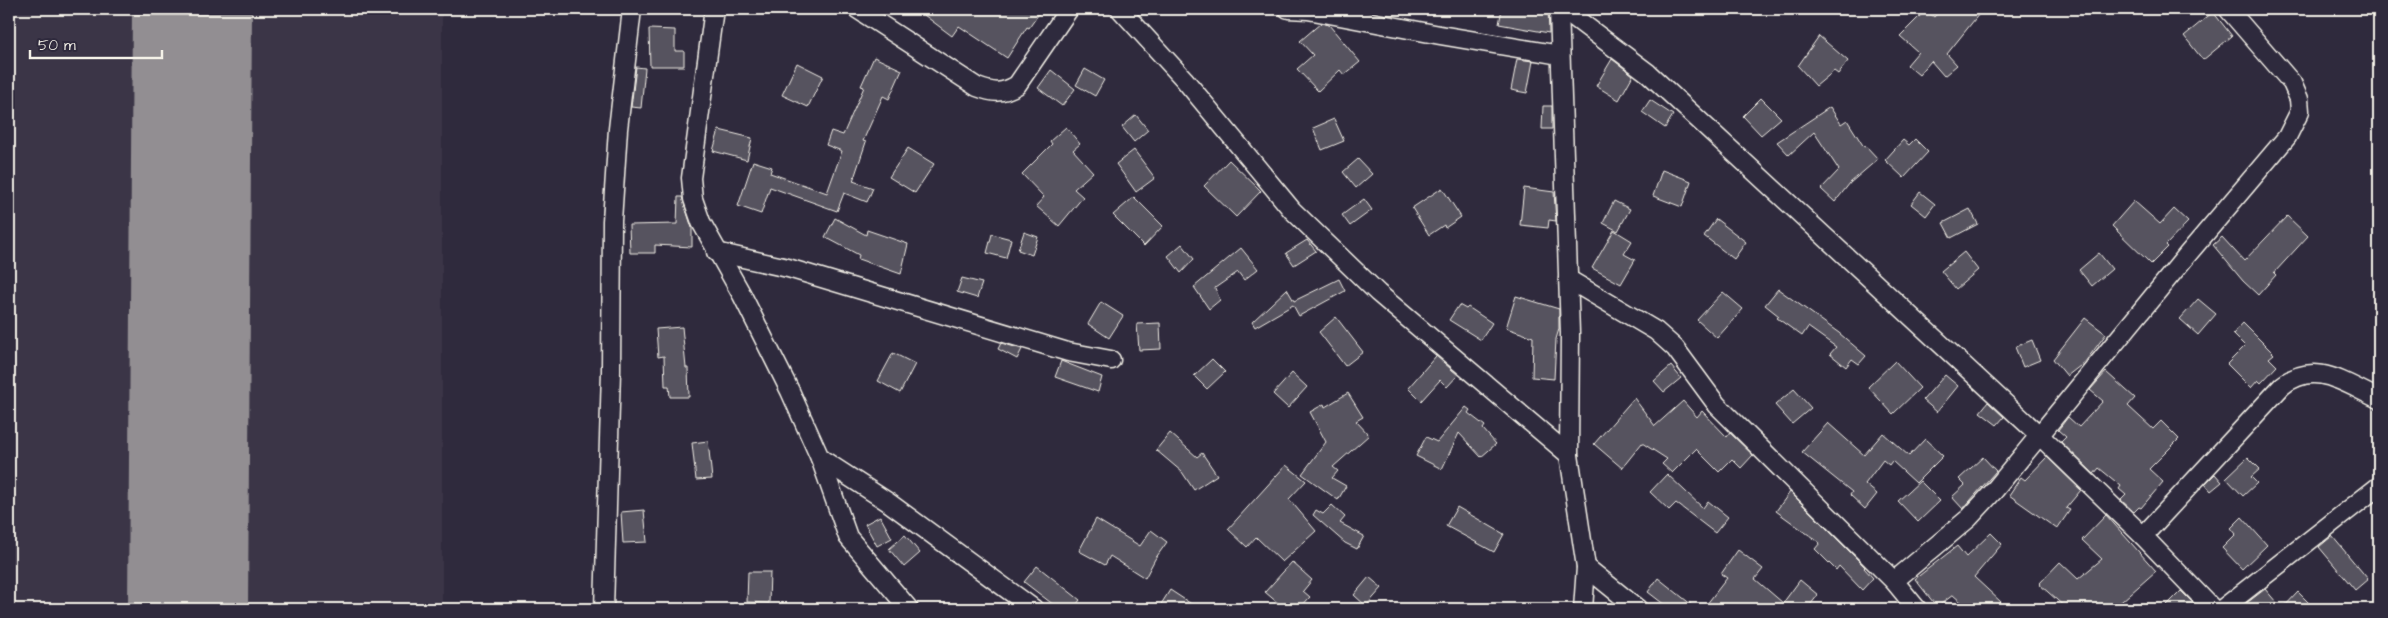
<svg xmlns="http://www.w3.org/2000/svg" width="2388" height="618" font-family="'Architects Daughter',sans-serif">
	<rect width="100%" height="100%" fill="#2f2a3d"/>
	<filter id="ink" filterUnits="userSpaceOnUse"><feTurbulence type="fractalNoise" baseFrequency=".02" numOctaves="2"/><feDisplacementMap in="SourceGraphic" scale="10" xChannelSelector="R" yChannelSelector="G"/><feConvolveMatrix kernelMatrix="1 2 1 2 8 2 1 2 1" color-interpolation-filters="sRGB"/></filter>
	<g filter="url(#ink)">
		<!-- built -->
		<rect fill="#3b3647" x="9" y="9" width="433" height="600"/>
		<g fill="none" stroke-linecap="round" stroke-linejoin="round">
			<!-- runway -->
			<polyline stroke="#928e92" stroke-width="120" points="188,609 192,9"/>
		</g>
		<!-- building -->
		<g fill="#56525f" stroke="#f4f1e8">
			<polygon points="916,9 1042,9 1029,28 1027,27 1007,58 959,26 952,36"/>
			<polygon points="1502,9 1548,9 1549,33 1499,24"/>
			<polygon points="1941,9 1983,9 1947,54 1957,65 1944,76 1931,61 1919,75 1907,65 1918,52 1900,36 1926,10 1934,17"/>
			<polygon points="2213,12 2232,36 2203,60 2184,36"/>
			<polygon points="1321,23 1329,25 1360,62 1344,75 1340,70 1318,91 1297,69 1313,55 1300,41"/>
			<polygon points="649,29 675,30 675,51 684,51 684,66 650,66"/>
			<polygon points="1819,36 1848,61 1838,74 1834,71 1816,86 1798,66"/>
			<polygon points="874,57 902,70 889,99 883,96 863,141 866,142 853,181 873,188 867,202 844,193 837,211 770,187 761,214 738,206 753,161 772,167 770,173 827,193 842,151 826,145 831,131 843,135 864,87 861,86"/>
			<polygon points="1517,59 1533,61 1527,93 1511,90"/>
			<polygon points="1612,59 1633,75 1619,100 1596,86"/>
			<polygon points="797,63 823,76 808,107 782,95"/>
			<polygon points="636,67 645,68 641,108 631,107"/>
			<polygon points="1085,69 1104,80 1095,96 1076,85"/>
			<polygon points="1051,70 1075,89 1062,106 1038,88"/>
			<polygon points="1761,98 1781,118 1761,135 1743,116"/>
			<polygon points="1650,100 1673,115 1665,128 1642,112"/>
			<polygon points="1543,106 1552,106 1552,129 1542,129"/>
			<polygon points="1830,107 1841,124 1847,120 1864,147 1866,146 1878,159 1850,183 1835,202 1821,189 1839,170 1814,132 1789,155 1777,142"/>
			<polygon points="1136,115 1148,130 1134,142 1122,127"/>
			<polygon points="1334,119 1344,141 1322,150 1313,128"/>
			<polygon points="1066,127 1080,144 1073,150 1093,172 1074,189 1083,197 1059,226 1036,206 1044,197 1022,174 1052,144 1050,141"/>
			<polygon points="719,130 752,138 747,160 713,151"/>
			<polygon points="1915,139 1928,152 1904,178 1885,160 1903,140 1909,145"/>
			<polygon points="908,148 934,164 915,193 889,177"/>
			<polygon points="1134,150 1155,178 1136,192 1116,164"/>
			<polygon points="1358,159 1372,174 1356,188 1343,172"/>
			<polygon points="1229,160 1261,191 1236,217 1204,186"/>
			<polygon points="1662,170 1691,181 1682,207 1653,196"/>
			<polygon points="1442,188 1461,217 1445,228 1444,225 1429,235 1412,208"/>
			<polygon points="1524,188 1554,192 1556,221 1549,220 1548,228 1520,225"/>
			<polygon points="1920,192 1935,204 1926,216 1911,204"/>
			<polygon points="678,197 682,197 692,228 692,247 655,245 655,253 630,253 629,225 677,224"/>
			<polygon points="1134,197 1163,226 1144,246 1113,215"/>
			<polygon points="1364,199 1372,210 1350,226 1342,215"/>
			<polygon points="1614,201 1630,209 1618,231 1603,223"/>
			<polygon points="2134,201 2160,224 2174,209 2188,222 2166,245 2168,247 2151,264 2112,226"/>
			<polygon points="1970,209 1978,224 1951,238 1943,223"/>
			<polygon points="2287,216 2308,236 2274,273 2276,275 2258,295 2243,281 2213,245 2222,237 2244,261"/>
			<polygon points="835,218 866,235 867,230 908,244 901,274 858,259 859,255 825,237"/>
			<polygon points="1716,219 1746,242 1734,259 1704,236"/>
			<polygon points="1614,230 1632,241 1624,254 1635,260 1621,284 1592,268"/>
			<polygon points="1024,232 1038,237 1032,255 1018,250"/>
			<polygon points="992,234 1011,239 1006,258 987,253"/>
			<polygon points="1307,240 1316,251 1294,265 1286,253"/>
			<polygon points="1182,244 1194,259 1181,273 1168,256"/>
			<polygon points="1241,248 1258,269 1244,280 1238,272 1215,288 1220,300 1209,309 1194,287"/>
			<polygon points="1964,252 1978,270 1956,289 1941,271"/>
			<polygon points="2099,253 2112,269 2092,286 2079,270"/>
			<polygon points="962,278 982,283 977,298 957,292"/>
			<polygon points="1339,279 1345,291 1299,316 1293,305 1255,327 1252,322 1287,289 1294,301"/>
			<polygon points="1778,289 1839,333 1866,356 1859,364 1852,359 1846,367 1830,354 1836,347 1808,327 1802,336 1777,318 1779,316 1765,305"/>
			<polygon points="1723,292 1743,309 1717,338 1697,320"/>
			<polygon points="1516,296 1559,309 1559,329 1556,339 1554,379 1532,377 1533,337 1506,328"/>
			<polygon points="2198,299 2216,314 2198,335 2180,319"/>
			<polygon points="1101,302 1123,316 1109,338 1088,324"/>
			<polygon points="1459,305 1466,309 1468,307 1492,323 1481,340 1449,320"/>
			<polygon points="1336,317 1363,352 1345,366 1319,332"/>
			<polygon points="2085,318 2106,334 2085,362 2067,376 2053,359"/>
			<polygon points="1160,323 1161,349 1139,350 1137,324"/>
			<polygon points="2243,323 2274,354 2269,358 2277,366 2261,383 2258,380 2251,388 2227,364 2245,346 2233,334"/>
			<polygon points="682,327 686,368 688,368 689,397 670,397 669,386 665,386 664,356 658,357 656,329"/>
			<polygon points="2032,340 2040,360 2023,367 2015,347"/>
			<polygon points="1001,343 1022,349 1017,359 998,349"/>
			<polygon points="893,353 915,364 900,393 878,381"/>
			<polygon points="1436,356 1458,375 1447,387 1440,380 1421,401 1408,388"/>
			<polygon points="1212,359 1225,372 1207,389 1194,376"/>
			<polygon points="1061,361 1102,377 1098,392 1055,377"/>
			<polygon points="1895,361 1920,388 1893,414 1868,387"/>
			<polygon points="1671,366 1681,378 1664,392 1654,381"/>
			<polygon points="2106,372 2135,398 2128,406 2153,429 2161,421 2179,439 2149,469 2163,482 2141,508 2139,507 2134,512 2121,500 2126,495 2119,489 2121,486 2099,468 2094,474 2061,442 2066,437 2058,430 2068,417 2079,427 2103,401 2090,390"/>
			<polygon points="1292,373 1307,387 1288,408 1273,394"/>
			<polygon points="1945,375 1958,386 1937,412 1923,400"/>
			<polygon points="1794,389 1811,408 1792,424 1775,405"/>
			<polygon points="1348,393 1363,417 1356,421 1369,435 1333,467 1338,471 1332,478 1346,486 1338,500 1302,474 1326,442 1310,412 1324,404 1325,407"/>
			<polygon points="1634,398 1655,426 1683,401 1697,417 1702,411 1727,437 1730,433 1753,455 1741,468 1732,459 1719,472 1696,449 1672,473 1662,464 1667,459 1642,443 1622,468 1594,444"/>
			<polygon points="1988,402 2004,417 1997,425 1980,412"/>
			<polygon points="1466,407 1470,410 1468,413 1485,426 1483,429 1496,444 1481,457 1459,433 1442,469 1416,456 1426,437 1437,442"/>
			<polygon points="1828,423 1864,455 1883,433 1909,456 1925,439 1943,456 1916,483 1892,461 1889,465 1883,460 1865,484 1877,494 1865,509 1850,495 1852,492 1802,452"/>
			<polygon points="1170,433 1197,457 1202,453 1217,475 1194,490 1182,472 1156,450"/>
			<polygon points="708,441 712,479 696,480 692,443"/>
			<polygon points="1983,457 1996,471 1963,509 1952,497 1965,485 1959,479"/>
			<polygon points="2047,457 2081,490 2066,508 2070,510 2057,529 2009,495 2021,477 2025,480"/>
			<polygon points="2248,457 2260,469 2251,477 2257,483 2243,496 2226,478"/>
			<polygon points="1286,465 1306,481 1289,499 1316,531 1282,562 1256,537 1247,547 1228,529"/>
			<polygon points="1667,474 1703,508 1708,501 1728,517 1715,533 1676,503 1669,510 1650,492"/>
			<polygon points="2215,474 2222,482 2211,491 2205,484"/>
			<polygon points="1920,481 1940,501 1918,522 1898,501"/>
			<polygon points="1790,492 1865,567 1864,568 1873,578 1862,590 1839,566 1836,570 1815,549 1820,543 1776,511"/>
			<polygon points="1332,505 1345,517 1340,523 1364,536 1357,549 1345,543 1313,515 1316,510 1323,514"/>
			<polygon points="1457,507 1504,534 1494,552 1446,526"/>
			<polygon points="644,510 647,542 623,543 621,512"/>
			<polygon points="2106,515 2156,571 2113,609 2067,609 2039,584 2060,562 2078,579 2102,559 2082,540"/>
			<polygon points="880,516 892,538 877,546 865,524"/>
			<polygon points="2242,517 2267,545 2242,569 2222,548 2236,534 2231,528"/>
			<polygon points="1096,519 1140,546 1151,530 1167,542 1155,559 1145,578 1110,556 1105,565 1079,551"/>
			<polygon points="1991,533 2002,544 1974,577 2001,602 1995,609 1969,609 1953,595 1937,607 1915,579 1957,546 1966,557"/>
			<polygon points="905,535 920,553 904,567 889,549"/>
			<polygon points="2332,536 2368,579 2355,590 2319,547"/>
			<polygon points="1738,550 1763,569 1755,579 1783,603 1800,580 1818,595 1807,609 1703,609 1727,578 1721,574"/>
			<polygon points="1292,562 1312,580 1303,591 1310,597 1299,609 1285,609 1265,592"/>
			<polygon points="1037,566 1080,600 1073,609 1059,609 1024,582"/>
			<polygon points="748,572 770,572 769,603 747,602"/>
			<polygon points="1369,577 1382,588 1366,606 1354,595"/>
			<polygon points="1658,578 1697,609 1670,609 1648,592"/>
			<polygon points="2265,589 2282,609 2298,592 2315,609 2239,609"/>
			<polygon points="1170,590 1199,609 1158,609"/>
			<polygon points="2181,591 2199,609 2163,609"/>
		</g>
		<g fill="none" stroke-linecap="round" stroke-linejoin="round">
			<defs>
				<g id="minor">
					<polyline points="714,9 691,178 693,199 701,222 742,295 790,391 820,458 848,537 909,609"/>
					<path d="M 857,9 L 977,87 C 993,93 1002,94 1017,85 L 1069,9"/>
					<polyline points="1120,9 1184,79 1292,210 1378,293 1569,455"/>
					<polyline points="1288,9 1308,10 1440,35 1560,55"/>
					<polyline points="1559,9 1570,333 1569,455 1586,567 1583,609"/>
					<polyline points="1563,9 1648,73 2038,434 2143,536 2213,609"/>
					<polyline points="716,252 788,268 1068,352 1111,360"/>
					<polyline points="1568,279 1656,331 1675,348 1717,405 1894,581 1917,609"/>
					<polyline points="820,458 888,502 1034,609"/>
					<path d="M 2143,536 L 2282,386 C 2315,359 2345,384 2379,399"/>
					<polyline points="1586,567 1638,609"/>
					<polyline points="1894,581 1969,518 1993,492 2187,255 2287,137 2300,111 2299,99 2292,83 2228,9"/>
					<polyline points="604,609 611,371 612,221 618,129 632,9"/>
					<polyline points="2222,609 2379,486"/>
				</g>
			</defs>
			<!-- minor casing -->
			<use href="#minor" stroke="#f4f1e8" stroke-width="21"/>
			<!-- minor -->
			<use href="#minor" stroke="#2f2a3d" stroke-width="18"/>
		</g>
	</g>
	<!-- margin -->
	<rect width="2388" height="618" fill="none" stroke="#2f2a3d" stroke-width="30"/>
	<rect x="15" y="15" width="2358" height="588" fill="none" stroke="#f4f1e8" stroke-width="2" filter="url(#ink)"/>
	<!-- scale -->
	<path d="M30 50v8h132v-8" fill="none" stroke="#f4f1e8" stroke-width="2.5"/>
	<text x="38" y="50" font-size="15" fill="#f4f1e8" stroke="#2f2a3d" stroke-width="4" paint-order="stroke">50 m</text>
</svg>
